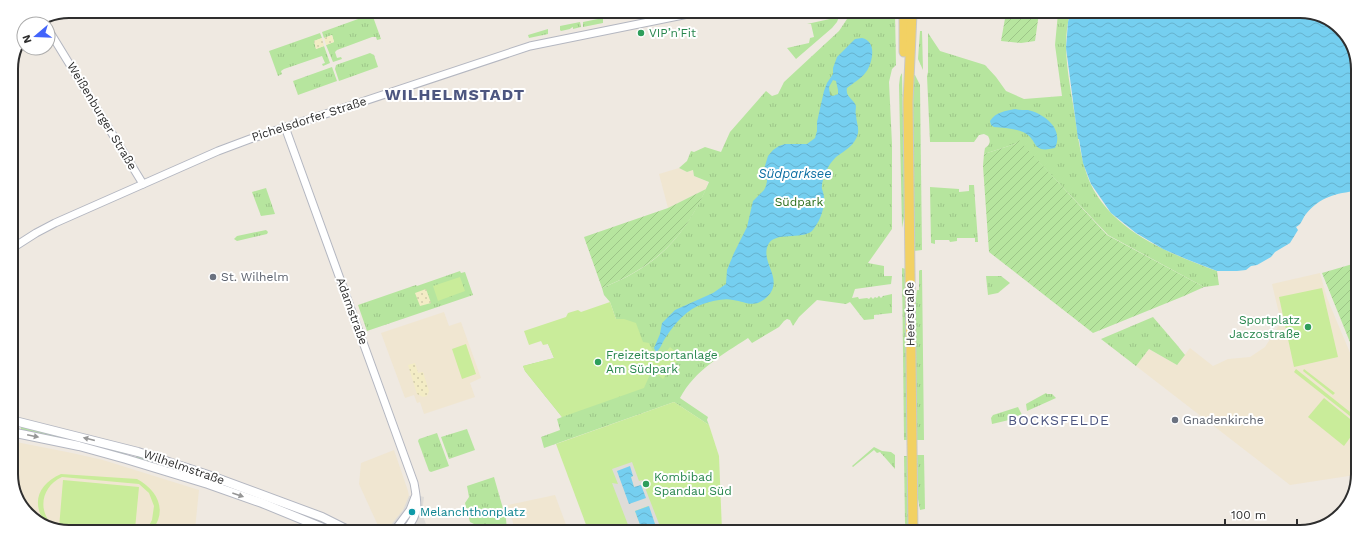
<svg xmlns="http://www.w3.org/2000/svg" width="1369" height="543" font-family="'Work Sans',sans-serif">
	<defs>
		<pattern id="grass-tufts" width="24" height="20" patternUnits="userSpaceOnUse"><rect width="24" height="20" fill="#b6e59e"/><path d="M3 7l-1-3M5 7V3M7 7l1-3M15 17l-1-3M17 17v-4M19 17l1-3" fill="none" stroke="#9dc588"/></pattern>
		<pattern id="forest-firs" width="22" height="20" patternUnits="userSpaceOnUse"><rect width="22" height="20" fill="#b6e59e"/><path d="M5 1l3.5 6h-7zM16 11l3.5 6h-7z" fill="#9dc588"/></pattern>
		<pattern id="sand-dots" width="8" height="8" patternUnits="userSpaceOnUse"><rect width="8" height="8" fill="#f3ecc5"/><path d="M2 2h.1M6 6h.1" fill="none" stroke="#d1cbaa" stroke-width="1.8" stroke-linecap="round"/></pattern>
		<pattern id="garden-furrows" width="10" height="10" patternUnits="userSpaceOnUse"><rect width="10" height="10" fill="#b6e59e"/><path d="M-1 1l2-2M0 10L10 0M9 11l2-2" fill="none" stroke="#9dc588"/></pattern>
		<pattern id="water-waves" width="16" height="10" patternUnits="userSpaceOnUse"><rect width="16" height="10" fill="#75cff0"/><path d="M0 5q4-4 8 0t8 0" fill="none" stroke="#66b2ce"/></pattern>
	</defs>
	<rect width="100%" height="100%" fill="#efe9e1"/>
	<!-- education -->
	<g fill="#f0e6d1">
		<polygon points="679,168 687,172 693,170 694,176 708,182 706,189 668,208 659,174"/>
		<polygon points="1320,273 1327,298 1356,367 1355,475 1290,485 1136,366 1149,349 1177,365 1190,348 1213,366 1228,359 1250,357 1265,347 1281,322 1272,284"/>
		<polygon points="444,312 449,326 461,322 481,378 470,383 475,397 424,414 420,402 417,403 414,395 405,398 381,333"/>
		<polygon points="11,441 72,453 103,460 199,490 195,529 50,529 23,509 11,478"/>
		<polygon points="394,450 408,491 409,496 403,510 387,530 380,530 359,484 361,463"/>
		<polygon points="555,495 568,530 515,530 508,505"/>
	</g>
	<!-- grass -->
	<g fill="url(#grass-tufts)">
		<path d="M 851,13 L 895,13 L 896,65 L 892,69 L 889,82 L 892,144 L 892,229 L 868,263 L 884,266 L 884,276 L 892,276 L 891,284 L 855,289 L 852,298 L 858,297 L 859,299 L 867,298 L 869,299 L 871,297 L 873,299 L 875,297 L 877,298 L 879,296 L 881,298 L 883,296 L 892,294 L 892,313 L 874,315 L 874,319 L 864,320 L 850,302 L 846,304 L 817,300 L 799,317 L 793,326 L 790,320 L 787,319 L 784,321 L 779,327 L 752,343 L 748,338 C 722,355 695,370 680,398 L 708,417 L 707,420 L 709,425 L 674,402 L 544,448 L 541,437 L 560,430 L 557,419 L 562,417 L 525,371 L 523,366 L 554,358 L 548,344 L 616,319 L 610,302 L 604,295 L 602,288 C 658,266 685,237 709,182 L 694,176 L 693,170 L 687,172 L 679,168 L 687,161 L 691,151 L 694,152 L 705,147 L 721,152 L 730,132 L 766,91 L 772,96 L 778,94 L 784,82 L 839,31 Z"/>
		<path d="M 1058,13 L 1070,14 C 1062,42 1068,75 1073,104 C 1077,128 1079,152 1087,175 C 1106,229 1168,253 1217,271 L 1219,285 L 1204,287 L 1108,235 L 1019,141 L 1015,144 L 984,154 L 985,148 C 990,145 991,141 988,136 L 984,134 L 979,135 L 974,142 L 930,142 L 927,76 L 928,72 L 928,33 L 940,51 L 985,65 L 996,77 L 1006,91 L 1024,99 L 1062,96 L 1055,45 Z"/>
		<polygon points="372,14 381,39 377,40 376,37 372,37 337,50 335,52 337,58 341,57 342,59 333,62 326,45 334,42 332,35 324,38 322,32"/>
		<polygon points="839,17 837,22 832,28 796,59 787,48 809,43 810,38 814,37 811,24 807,24"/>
		<polygon points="603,18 603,23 583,27 583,22"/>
		<polygon points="580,22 581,27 573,29 573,27 571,28 570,29 561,31 560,30 560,26"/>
		<polygon points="548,29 548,34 529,38 528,35"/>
		<polygon points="920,31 922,31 923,70 918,59"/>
		<polygon points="320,33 322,38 314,41 316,49 324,46 330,63 323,66 322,64 325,63 322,56 319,57 284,69 281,71 282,74 278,76 269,51"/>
		<polygon points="370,53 374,55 378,67 339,81 335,69 336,65"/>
		<polygon points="332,67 337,81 298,95 293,81"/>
		<polygon points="902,73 905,212 902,228 899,85 900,77"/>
		<polygon points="913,75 915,75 920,85 922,250 914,251 912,77"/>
		<polygon points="969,185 974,185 978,242 975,242 975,238 957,238 957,241 950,242 949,240 935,240 935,244 931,243 930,187 959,189 959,192 969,191"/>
		<polygon points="266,188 275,214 261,216 252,192"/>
		<polygon points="266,230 268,232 267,234 237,241 234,239 237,236"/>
		<polygon points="902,268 906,269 908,440 904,440"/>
		<polygon points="920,270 922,270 924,440 916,440 915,307 917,290 919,290 919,271"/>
		<polygon points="460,271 461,273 465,272 473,295 367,331 358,305 416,285 417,286"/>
		<polygon points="986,276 1001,276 1010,283 998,293 988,295"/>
		<polygon points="1153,317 1177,345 1185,355 1177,365 1149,349 1136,366 1101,339"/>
		<polygon points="1046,393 1047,394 1052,394 1056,398 1027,411 1026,404"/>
		<polygon points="1018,407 1022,415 1016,416 1009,420 992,424 991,418 993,415"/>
		<polygon points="21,425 126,453 124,455 21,431"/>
		<polygon points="467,429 475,450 449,459 441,437"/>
		<polygon points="437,433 449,466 431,472 429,471 418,441 419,439"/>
		<polygon points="874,447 882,451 891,452 895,455 895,469 880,452 877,453 874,450 853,467 852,466"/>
		<polygon points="137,454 206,478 206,479 136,458"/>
		<polygon points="917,455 924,455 925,509 920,510 918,499"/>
		<polygon points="904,456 908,456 909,524 907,531 905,523"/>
		<polygon points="494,477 506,519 507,530 470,530 473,528 474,524 470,522 465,503 469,497 467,486"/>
		<polygon points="214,481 301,511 341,530 334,530 213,482"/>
	</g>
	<!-- forest -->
	<path fill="url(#forest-firs)" d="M 835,79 L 838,88 L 838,94 L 831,96 C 826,91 830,85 833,80 Z"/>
	<!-- sand -->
	<g fill="url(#sand-dots)">
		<polygon points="332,35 334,42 326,45 324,38"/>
		<polygon points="322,38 324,46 316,49 314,41"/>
		<polygon points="426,289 431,303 420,306 415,293"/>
		<polygon points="415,363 418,373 423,372 429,391 427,396 423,397 417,394 408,365"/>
	</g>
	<!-- garden -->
	<g fill="url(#garden-furrows)">
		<polygon points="1006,13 1039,13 1035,41 1021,43 1001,41"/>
		<polygon points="1019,140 1107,235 1204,287 1184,296 1093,333 989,252 983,166 984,154 1015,144"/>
		<path d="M 706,189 C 683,240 654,267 602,288 L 584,237 L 668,208 Z"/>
		<polygon points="1356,263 1356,357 1322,273"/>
	</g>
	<!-- pitch -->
	<g fill="#c9ec9a">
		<polygon points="460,277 465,291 438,301 433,286"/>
		<polygon points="1322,288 1338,357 1294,367 1279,297"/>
		<polygon points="610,302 616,319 624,319 636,323 643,342 649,343 653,351 661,358 670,347 681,356 663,379 652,370 644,388 562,417 525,371 523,366 554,358 548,344 543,345 541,341 529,345 524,331 566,317 568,313 578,310 581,312"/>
		<polygon points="466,344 476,374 462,379 452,349"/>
		<polygon points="1296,369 1355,416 1355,420 1294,372"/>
		<polygon points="1304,369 1335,393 1333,395 1303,371"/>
		<polygon points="1324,398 1355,423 1355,431 1344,446 1308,417"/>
		<polygon points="674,402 709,425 719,456 722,531 588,530 556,444"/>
		<path d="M 61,474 L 137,479 C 156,489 168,509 153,529 L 147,529 L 152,520 L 154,506 L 149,493 L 139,484 L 62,477 C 40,487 36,515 58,529 L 50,529 L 47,527 L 47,525 C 30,504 38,484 61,474 Z"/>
		<polygon points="63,480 139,487 135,529 72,529 59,528"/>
	</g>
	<!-- plaza -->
	<g fill="#dfdcd8" fill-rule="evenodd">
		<path d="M 632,462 L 639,481 L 642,480 L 661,529 L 670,526 L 672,530 L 657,530 L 648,506 L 635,511 L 642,530 L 630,530 L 612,483 L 618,484 L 612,469 ZM 617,471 L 633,476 L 630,477 L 634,487 Z"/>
		<polygon points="416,495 424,497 422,513 428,530 387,530 403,510 409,496"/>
	</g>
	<!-- water -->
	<g fill="url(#water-waves)" fill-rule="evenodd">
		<path d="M 1070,14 L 1319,14 L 1346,34 L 1358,65 L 1357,191 C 1336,193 1320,197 1306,214 C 1302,219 1302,224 1296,227 L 1298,230 L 1290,243 L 1275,252 L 1271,257 L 1257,265 L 1251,266 L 1246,270 L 1237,271 L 1217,271 L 1186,259 L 1163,249 L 1136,233 L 1111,213 L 1091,184 L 1083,163 L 1079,139 L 1078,139 L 1066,48 L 1068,22 Z"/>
		<path d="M 862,38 C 877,41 873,62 866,72 C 861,79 853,83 847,88 C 845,97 854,99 856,106 C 856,109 855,112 856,115 C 856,121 859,127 858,133 C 855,146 845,150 836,157 C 832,161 828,166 826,172 C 824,177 821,184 822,189 C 823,192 824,195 824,198 C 825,209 819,223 812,231 C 802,240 774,231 768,245 C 760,263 785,279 767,297 C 754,309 747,302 733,300 C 724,298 712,301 703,304 C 687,309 675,323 666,337 C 662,342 661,349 656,352 L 654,348 L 660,334 L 662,323 L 675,310 L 713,293 L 726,284 L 727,270 L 734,253 L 747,227 L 753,201 L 764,190 L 766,186 L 767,181 L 764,169 L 768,156 L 773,150 L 779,146 L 785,144 L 807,144 L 815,138 L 817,131 L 817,122 L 824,91 L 827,83 L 833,74 L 833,68 L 837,57 L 855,39 ZM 833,80 L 836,81 L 838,90 L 838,94 L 833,96 L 830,95 L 829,87 Z"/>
		<path d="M 1015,109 C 1019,110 1024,110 1028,110 C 1045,114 1064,129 1055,148 C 1030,154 1039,139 1023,132 C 1014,128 1003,128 994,127 L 991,125 L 990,121 C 996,112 1005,111 1015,109 Z"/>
		<polygon points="630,466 633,476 631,477 634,487 641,485 646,498 629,504 617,471"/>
		<polygon points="649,506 657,530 642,530 635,511"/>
	</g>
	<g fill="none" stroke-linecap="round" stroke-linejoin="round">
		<defs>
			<g id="tertiary">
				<polyline points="43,22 45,24"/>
				<polyline points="48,29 143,184"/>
				<path d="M 285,127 L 414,483 C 418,505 420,512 406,530"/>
				<polyline points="11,249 36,233 55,223 218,151 250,139 530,46 693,13"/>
				<polyline points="395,530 410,510 415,497"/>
			</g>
			<g id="secondary">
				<polyline points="11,420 138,452 211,476 322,517 348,530"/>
				<polyline points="11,432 79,446 126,459 208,484 262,503 328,530"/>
			</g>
			<g id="primary">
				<polyline points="904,13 904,52"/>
				<polyline points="912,13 908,102 913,531"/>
			</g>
		</defs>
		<!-- tertiary casing -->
		<use href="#tertiary" stroke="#b4b7c1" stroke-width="9"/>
		<!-- secondary casing -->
		<use href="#secondary" stroke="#b4b7c1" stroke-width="10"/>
		<!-- primary casing -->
		<use href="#primary" stroke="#c9c9c9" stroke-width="11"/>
		<!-- tertiary -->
		<use href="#tertiary" stroke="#fff" stroke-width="7"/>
		<!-- secondary -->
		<use href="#secondary" stroke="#fff" stroke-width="8"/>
		<!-- primary -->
		<use href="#primary" stroke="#f2d163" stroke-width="9"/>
	</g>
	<!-- one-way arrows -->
	<defs><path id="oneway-solid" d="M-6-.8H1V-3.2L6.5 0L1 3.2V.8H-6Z"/></defs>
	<g fill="#969696">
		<use href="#oneway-solid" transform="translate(33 436) rotate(12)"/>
		<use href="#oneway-solid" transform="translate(89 439) rotate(-166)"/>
		<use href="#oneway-solid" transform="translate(238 495) rotate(19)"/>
	</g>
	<!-- markers -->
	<g fill="#2e9e5b" stroke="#fff" stroke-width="1.5">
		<circle cx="641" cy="33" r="4"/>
		<circle cx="1308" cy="327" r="4"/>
		<circle cx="598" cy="362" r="4"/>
		<circle cx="646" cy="484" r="4"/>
	</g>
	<g fill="#6b7280" stroke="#fff" stroke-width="1.5">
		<circle cx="213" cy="277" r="4"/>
		<circle cx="1175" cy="420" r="4"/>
	</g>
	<circle fill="#0f9aa8" stroke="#fff" stroke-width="1.5" cx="412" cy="512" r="4"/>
	<g text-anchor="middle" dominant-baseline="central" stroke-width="4" stroke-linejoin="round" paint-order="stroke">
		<!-- leisure labels -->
		<g font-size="12" fill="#27864d" stroke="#fff" text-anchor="start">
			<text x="649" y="33">VIP’n’Fit</text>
			<text x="1300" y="320" text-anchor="end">Sportplatz<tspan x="1300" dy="14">Jaczostraße</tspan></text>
			<text x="606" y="355">Freizeitsportanlage<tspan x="606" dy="14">Am Südpark</tspan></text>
			<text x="654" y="477">Kombibad<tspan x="654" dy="14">Spandau Süd</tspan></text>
		</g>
		<!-- street labels -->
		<g font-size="12" fill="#2e2e2e" stroke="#fff">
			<text transform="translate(102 116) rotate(59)">Weißenburger Straße</text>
			<text transform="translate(309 119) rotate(-18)">Pichelsdorfer Straße</text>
			<text transform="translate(352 311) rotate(70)">Adamstraße</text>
			<text transform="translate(910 314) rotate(-91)">Heerstraße</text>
			<text transform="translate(184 467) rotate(19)">Wilhelmstraße</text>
		</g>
		<!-- park labels -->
		<g font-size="12" fill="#2c6e1b" stroke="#fff">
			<text x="799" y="202">Südpark</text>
		</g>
		<!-- worship labels -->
		<g font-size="12" fill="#5b616d" stroke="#fff" text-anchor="start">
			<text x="221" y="277">St. Wilhelm</text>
			<text x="1183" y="420">Gnadenkirche</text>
		</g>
		<!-- culture labels -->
		<g font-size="12" fill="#0d838f" stroke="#fff" text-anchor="start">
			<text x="420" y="512">Melanchthonplatz</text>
		</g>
		<!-- water labels -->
		<g font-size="13" font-style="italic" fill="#0d6fa3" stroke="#fff">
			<text x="795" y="173">Südparksee</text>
		</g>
		<!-- quarter labels -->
		<g font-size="14" letter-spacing="1" fill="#4d5680" stroke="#fff">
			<text x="1059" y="420">BOCKSFELDE</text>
		</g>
		<!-- district labels -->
		<g font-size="16" font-weight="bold" letter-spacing="1" fill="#4d5680" stroke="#fff">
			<text x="455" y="94">WILHELMSTADT</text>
		</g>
	</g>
	<!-- crop -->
	<path d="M0 0H1369V543H0ZM69 18H1300A51 51 0 0 1 1351 69V474A51 51 0 0 1 1300 525H69A51 51 0 0 1 18 474V69A51 51 0 0 1 69 18Z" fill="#fff" fill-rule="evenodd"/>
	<path fill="none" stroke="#2e2e2e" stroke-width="2" d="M69 18H1300A51 51 0 0 1 1351 69V474A51 51 0 0 1 1300 525H69A51 51 0 0 1 18 474V69A51 51 0 0 1 69 18Z"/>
	<!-- north arrow -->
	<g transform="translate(36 36) rotate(251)"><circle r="19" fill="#ffffff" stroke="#ababab"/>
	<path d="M0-3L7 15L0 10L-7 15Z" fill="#4264fb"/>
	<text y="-6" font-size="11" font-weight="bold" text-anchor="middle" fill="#2e2e2e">N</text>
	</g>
	<!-- scale -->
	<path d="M1225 519v6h72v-6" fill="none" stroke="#2e2e2e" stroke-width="2"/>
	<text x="1231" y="519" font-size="12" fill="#2e2e2e" stroke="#ffffff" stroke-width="3" paint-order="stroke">100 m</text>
</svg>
